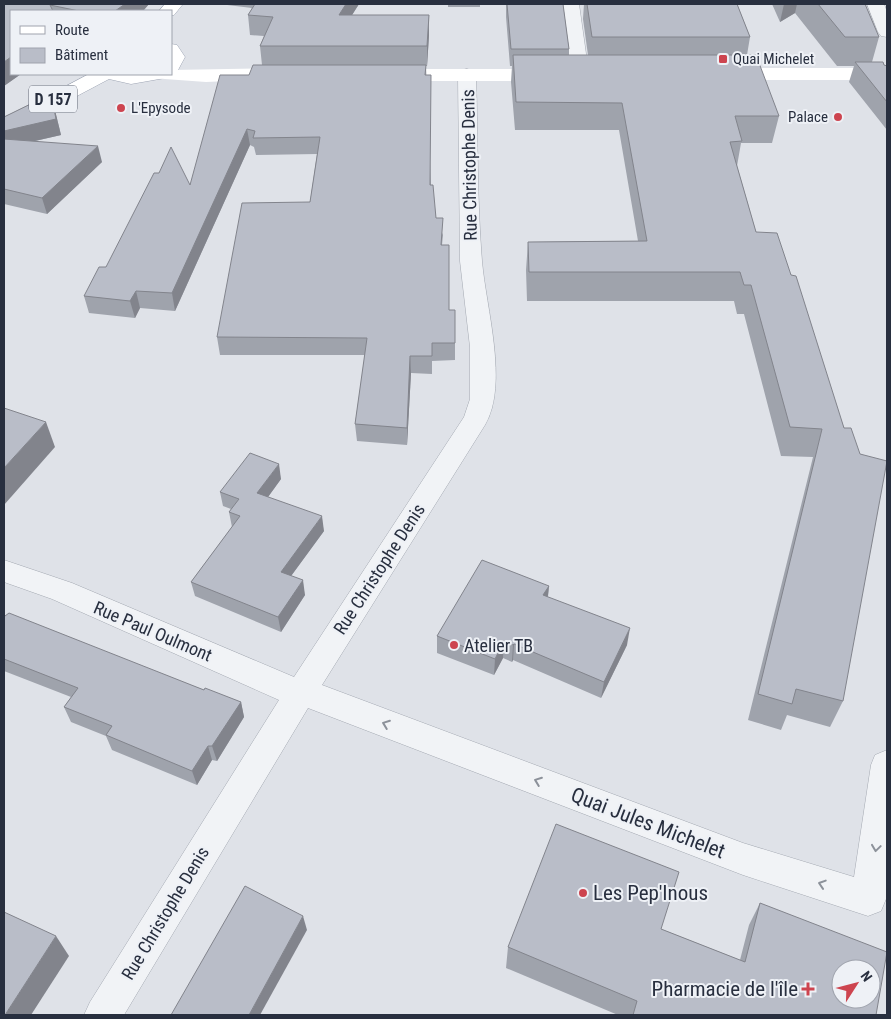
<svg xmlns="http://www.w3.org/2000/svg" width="891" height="1019" font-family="'Roboto Condensed',sans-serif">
	<rect width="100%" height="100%" fill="#dfe2e8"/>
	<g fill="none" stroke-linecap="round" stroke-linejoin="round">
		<defs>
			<g id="street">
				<polygon points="562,4 579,4 589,75 587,79 580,81 573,79 571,75"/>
				<polygon points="867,4 884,4 887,12 887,37 881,36 878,32"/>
				<path d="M 467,69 L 474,71 L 476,75 C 478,137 477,200 482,261 C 486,308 509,384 485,425 L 322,685 L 743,843 L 854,877 L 871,765 L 875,755 L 887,750 L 886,899 L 881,911 L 868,916 L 743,875 L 308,708 L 124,1015 L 84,1015 L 90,1002 L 279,700 L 52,599 L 4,582 L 4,560 L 72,583 L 294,677 L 464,417 L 470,399 L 470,347 L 460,261 L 458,75 L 460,71 Z"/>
			</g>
			<g id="primary">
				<polygon points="165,4 183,4 174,15 171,15 171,11 159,11"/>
				<polygon points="171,44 177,45 185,57 178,70 171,72"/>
				<polygon points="89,74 167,74 165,78 131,84 109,79 11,131 4,133 4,119"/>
			</g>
		</defs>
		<!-- street casing -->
		<use href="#street" stroke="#a4a9b2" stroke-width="1"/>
		<!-- primary casing -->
		<use href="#primary" stroke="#9ea5b4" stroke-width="1"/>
		<!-- street -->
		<use href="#street" fill="#f1f3f6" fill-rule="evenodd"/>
		<!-- secondary -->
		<g fill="#fff" fill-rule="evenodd">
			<polygon points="286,68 293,70 295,74 293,78 206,82 151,78 149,74 171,74 171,70"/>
			<polygon points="726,68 887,68 887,80 726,80 719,78 717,74 719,70"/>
			<polygon points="389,69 548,69 555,71 557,75 555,79 548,81 389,81 382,79 380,75 382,71"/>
		</g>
		<!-- primary -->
		<use href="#primary" fill="#fff" fill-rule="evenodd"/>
	</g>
	<!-- wall -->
	<g fill="#9fa3ac">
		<polygon points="4,4 149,4 143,11 11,11 11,74 21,74 4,86"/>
		<polygon points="219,4 359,4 352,15 429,15 429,35 427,66 426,66 431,185 436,218 443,235 442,245 449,310 455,343 455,360 432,361 432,374 411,373 407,445 357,441 355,424 365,355 220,355 217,337 310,202 317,154 256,155 254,147 250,145 175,311 140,308 135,318 89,313 84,296 106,267 190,185 249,75 262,65 260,46 264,36 250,35 248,15 252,8"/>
		<rect x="448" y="4" width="32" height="3"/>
		<polygon points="506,4 563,4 569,49 569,55 588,55 583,19 584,4 737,4 750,37 747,55 779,116 772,143 741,143 737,166 756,232 791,275 844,428 843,701 830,727 787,715 781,730 748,720 813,457 781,456 744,314 737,314 734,301 527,301 526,270 528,242 638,241 619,130 515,130 511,82 512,66 510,66 506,17"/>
		<polygon points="772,4 865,4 879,37 872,62 887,66 887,130 849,82 854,66 837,66 795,13 780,22"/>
		<polygon points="51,94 61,135 35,141 102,162 47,214 4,204 4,117"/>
		<polygon points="281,479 268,497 324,531 291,576 305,595 281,632 195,596 191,582 232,527 229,512 231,509 223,506 220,492"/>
		<polygon points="549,586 548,597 627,645 601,698 513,660 512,662 503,658 494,675 437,653 437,636"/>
		<polygon points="4,615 204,690 241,702 244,717 217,761 212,760 197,785 112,750 106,736 71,722 64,707 71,697 4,671"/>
		<polygon points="760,903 876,1015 618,1015 506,968 508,947 661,929 740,960 749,925"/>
	</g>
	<!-- shaded-wall -->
	<g fill="#82848c">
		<polygon points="125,4 149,4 143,11 115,11"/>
		<polygon points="346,4 359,4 340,34 339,15"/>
		<polygon points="784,4 797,4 795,13 780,22"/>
		<polygon points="429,15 429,35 427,66 427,46"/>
		<polygon points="11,57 11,74 21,74 4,86 4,62"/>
		<polygon points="51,94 61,135 4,148 4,131"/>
		<polygon points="247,129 250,145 175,311 172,293"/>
		<polygon points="98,146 102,162 47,214 42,198"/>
		<polygon points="136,291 140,308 135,318 130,301"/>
		<polygon points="410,356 411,373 407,445 407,428"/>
		<polygon points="46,422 55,447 4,505 4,468"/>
		<polygon points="279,464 281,479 260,508 257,493"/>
		<polygon points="322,516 324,531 283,587 281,572"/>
		<polygon points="303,580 305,595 281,632 278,617"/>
		<polygon points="549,586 547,603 543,595"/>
		<polygon points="630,628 627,645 601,698 604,682"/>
		<polygon points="504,641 503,658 494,675 495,659"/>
		<polygon points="514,644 513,660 512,662 513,645"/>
		<polygon points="241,702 244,717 217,761 212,746"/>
		<polygon points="208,746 212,760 197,785 192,771"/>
		<polygon points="303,916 307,930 260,1015 249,1015"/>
		<polygon points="56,936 69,956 31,1015 5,1015"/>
	</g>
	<!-- building -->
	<g fill="#b9bdc8" stroke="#82848c" fill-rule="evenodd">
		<polygon points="4,4 125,4 115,11 79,11 50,5 53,11 11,11 11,57 4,62"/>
		<polygon points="255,4 346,4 339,15 429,15 427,46 260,46 273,17 248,15"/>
		<polygon points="507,4 563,4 569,49 511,49"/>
		<polygon points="587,4 737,4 750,37 592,37"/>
		<polygon points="818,4 865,4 879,37 845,37"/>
		<polygon points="513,55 756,55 779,116 735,116 742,141 730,142 756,232 777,233 791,275 796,276 844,428 851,428 860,454 887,461 843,701 796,689 792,704 758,694 822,429 790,427 751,285 744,285 740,272 529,272 528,242 647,241 622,103 516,102"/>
		<polygon points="855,62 883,62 884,65 887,66 887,102"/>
		<polygon points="253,65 426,65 425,75 431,75 430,185 433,185 436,218 443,218 441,245 449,245 449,310 455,310 455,343 432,343 432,356 410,356 407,428 355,424 367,338 217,337 242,203 310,202 320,137 253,138 255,131 247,129 172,293 136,291 130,301 84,296 99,267 106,267 154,173 159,173 171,147 190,185 220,75 249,75"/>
		<polygon points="51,94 56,119 4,131 4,117"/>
		<polygon points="4,139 98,146 42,198 4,189"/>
		<polygon points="4,408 46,422 4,468"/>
		<polygon points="250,453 279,464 257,493 322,516 281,572 303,580 278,617 191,582 240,516 229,512 239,499 220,492"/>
		<polygon points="482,560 549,586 543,595 630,628 604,682 514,644 513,645 504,641 495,659 437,636"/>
		<polygon points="9,613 204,690 205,688 241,702 212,746 208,746 192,771 106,735 112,726 64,707 78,688 4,659 4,615 5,616"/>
		<path d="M 556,824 L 679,872 L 661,929 L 745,962 L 760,903 L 887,952 L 876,1015 L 633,1015 L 637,1001 L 508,947 ZM 841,969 L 871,969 L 871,999 L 841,999 Z"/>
		<polygon points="245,886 303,916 249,1015 171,1015"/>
		<polygon points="4,912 56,936 5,1015 4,1015"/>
	</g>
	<!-- one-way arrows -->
	<defs><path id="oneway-chevron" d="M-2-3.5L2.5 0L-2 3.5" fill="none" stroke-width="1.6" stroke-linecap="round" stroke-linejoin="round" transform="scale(1.25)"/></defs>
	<g stroke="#8c919a">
		<use href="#oneway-chevron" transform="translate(386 724) rotate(-159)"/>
		<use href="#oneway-chevron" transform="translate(538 781) rotate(-159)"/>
		<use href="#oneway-chevron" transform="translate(876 848) rotate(98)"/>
		<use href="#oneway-chevron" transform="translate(822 884) rotate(-162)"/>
	</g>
	<!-- markers -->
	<g fill="#cd444f" stroke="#eef1f6" stroke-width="2">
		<rect x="718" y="54" width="10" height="10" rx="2.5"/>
		<circle cx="121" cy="108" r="5"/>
		<circle cx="838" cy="117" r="5"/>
		<circle cx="454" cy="645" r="5"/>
		<circle cx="583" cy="893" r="5"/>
		<path d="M805.5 981.5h5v5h5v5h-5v5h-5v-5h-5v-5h5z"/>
	</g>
	<g text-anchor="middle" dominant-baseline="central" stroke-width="4" stroke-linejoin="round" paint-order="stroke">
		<!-- far-poi labels -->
		<g font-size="15" fill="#282f3f" stroke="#eef1f6" text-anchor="start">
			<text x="733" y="59">Quai Michelet</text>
			<text x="131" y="108">L'Epysode</text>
			<text x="828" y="117" text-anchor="end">Palace</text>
		</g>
		<!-- shield labels -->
		<rect fill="#eef1f6" stroke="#636976" stroke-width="1" x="29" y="85.5" width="48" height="27" rx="4"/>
		<g font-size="16" font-weight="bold" fill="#282f3f">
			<text x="53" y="99">D 157</text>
		</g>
		<!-- street labels -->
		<g font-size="18" fill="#282f3f" stroke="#eef1f6">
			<text transform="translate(469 165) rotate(-91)">Rue Christophe Denis</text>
			<text transform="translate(379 569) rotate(-57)">Rue Christophe Denis</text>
			<text transform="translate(153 631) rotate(23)">Rue Paul Oulmont</text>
			<text transform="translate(165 913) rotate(-59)">Rue Christophe Denis</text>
		</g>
		<!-- poi labels -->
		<g font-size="18" fill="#282f3f" stroke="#eef1f6" text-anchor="start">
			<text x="464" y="645">Atelier TB</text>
		</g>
		<!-- near-street labels -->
		<g font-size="21" fill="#282f3f" stroke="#eef1f6">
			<text transform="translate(648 823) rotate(21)">Quai Jules Michelet</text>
		</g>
		<!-- near-poi labels -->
		<g font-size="21" fill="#282f3f" stroke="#eef1f6" text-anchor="start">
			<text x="593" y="893">Les Pep'Inous</text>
			<text x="798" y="989" text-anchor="end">Pharmacie de l'île</text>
		</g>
	</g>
	<!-- border -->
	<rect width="891" height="1019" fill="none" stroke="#282f3f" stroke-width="10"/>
	<!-- legend -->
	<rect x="10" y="10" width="162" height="65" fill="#eef1f6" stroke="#9fa3ad"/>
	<rect x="20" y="26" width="25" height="8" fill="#ffffff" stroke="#9fa3ad"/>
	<text x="55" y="35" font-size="15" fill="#282f3f">Route</text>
	<rect x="20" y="48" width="25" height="15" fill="#b9bdc8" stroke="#9fa3ad"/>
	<text x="55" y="60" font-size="15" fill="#282f3f">Bâtiment</text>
	<!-- north arrow -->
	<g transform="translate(856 984) rotate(54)"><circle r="24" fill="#eef1f6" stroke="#9fa3ad"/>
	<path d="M0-4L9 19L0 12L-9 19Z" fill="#cd444f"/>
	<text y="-8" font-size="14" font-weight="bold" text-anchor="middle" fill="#282f3f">N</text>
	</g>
</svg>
